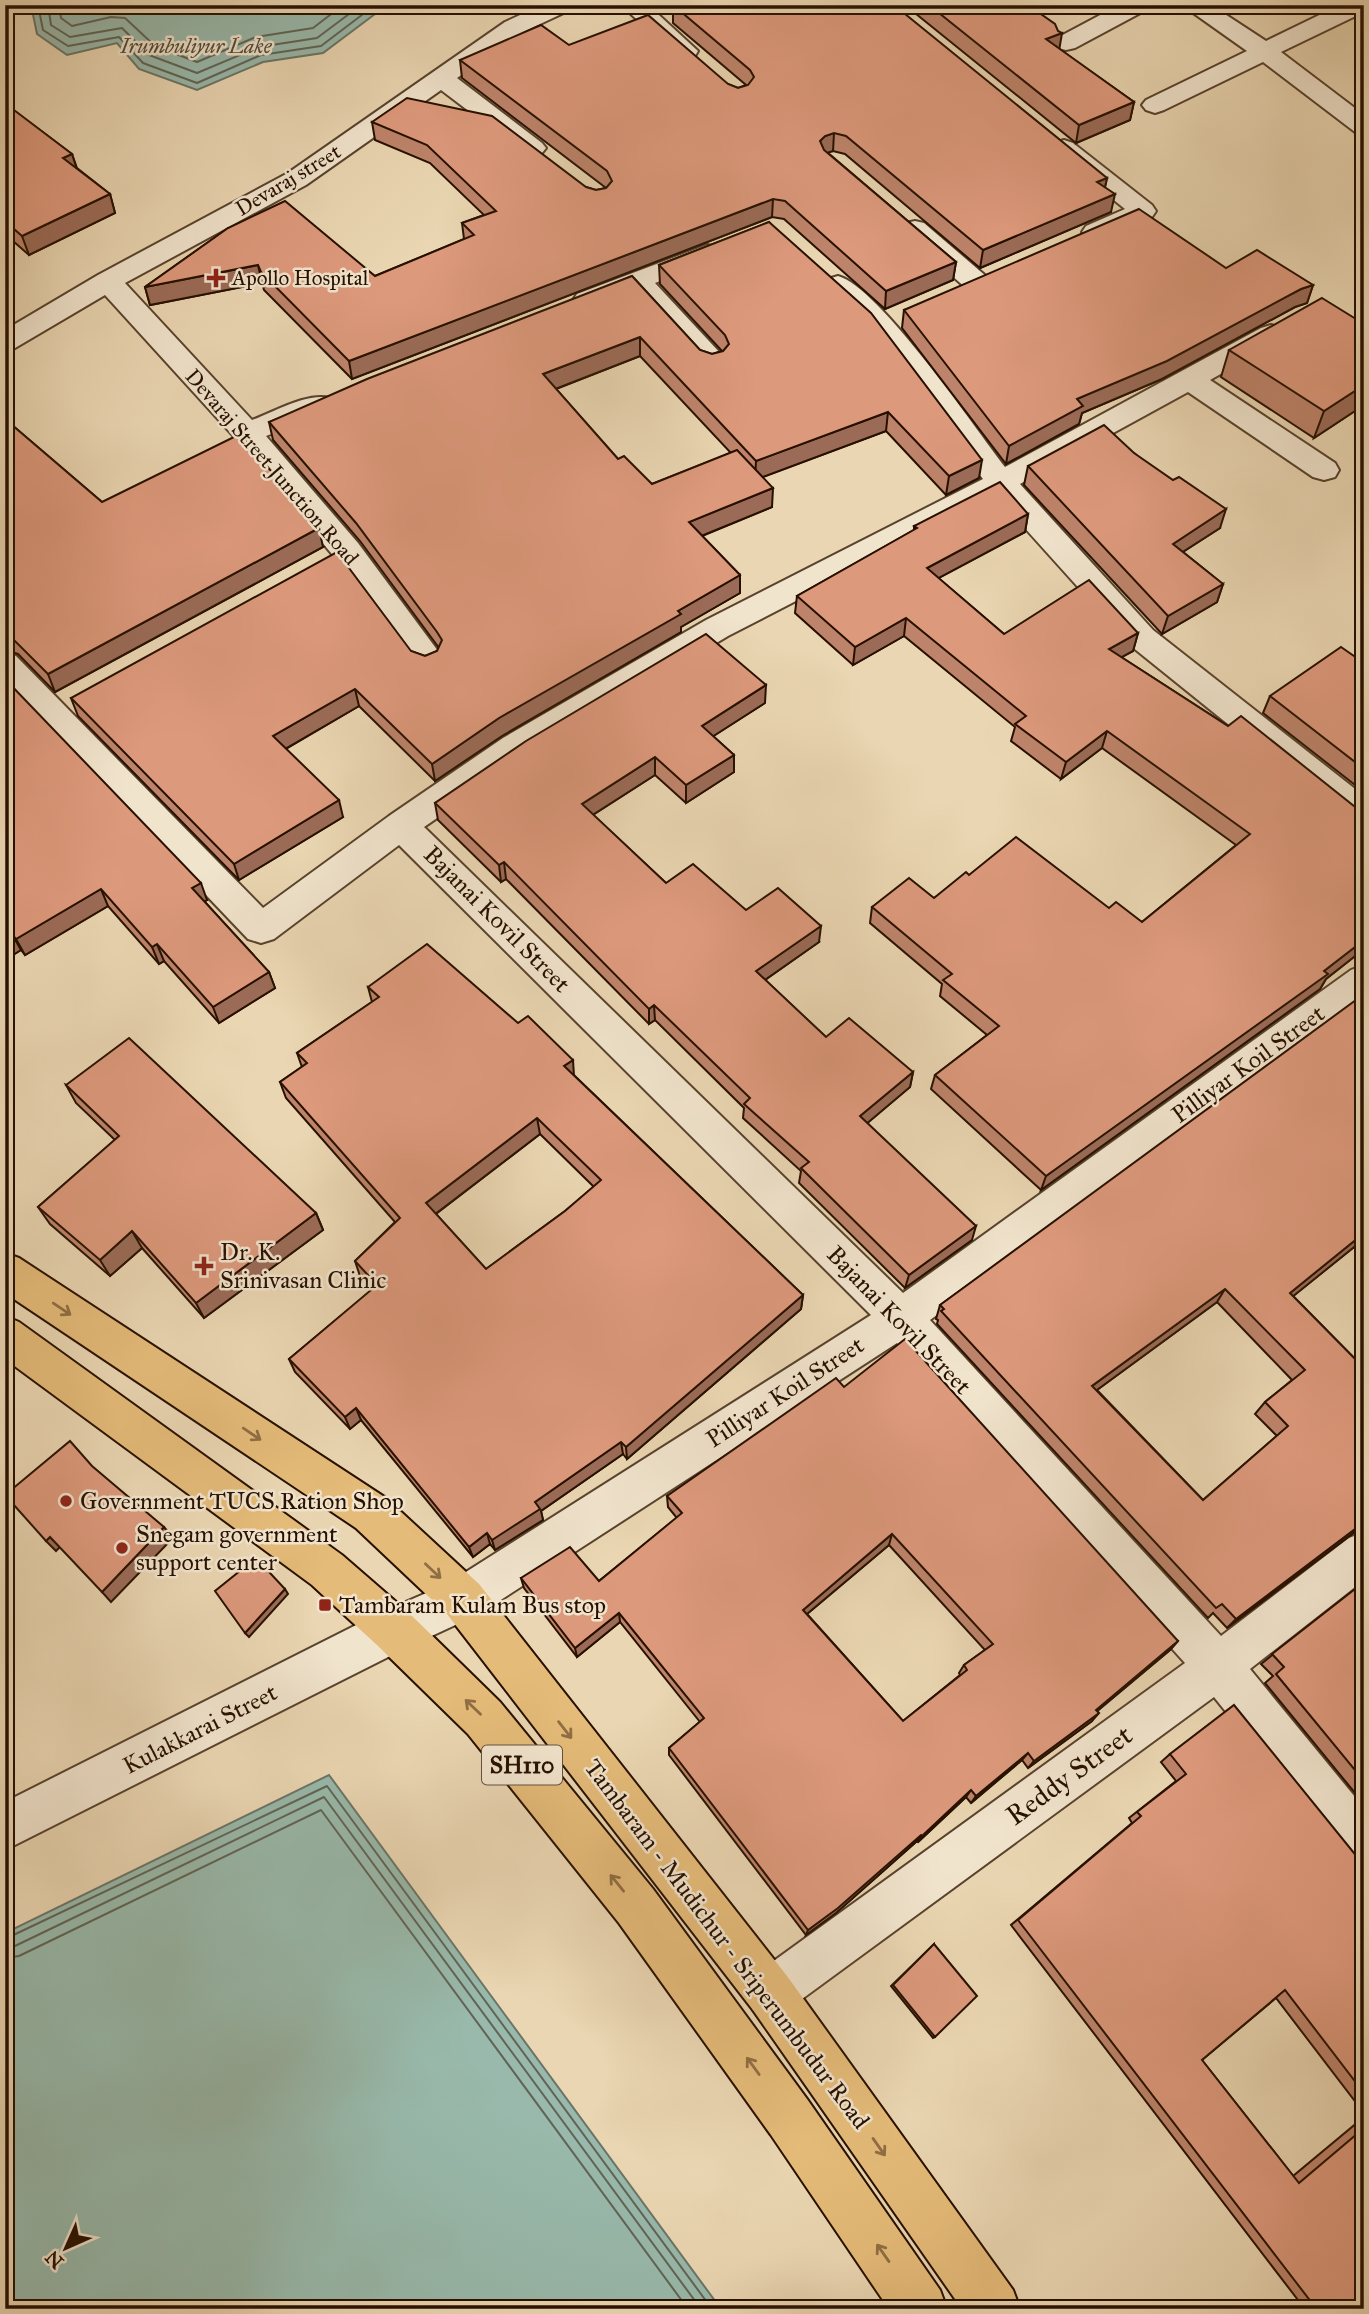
<svg xmlns="http://www.w3.org/2000/svg" width="1369" height="2314" font-family="'IM FELL Great Primer',serif">
	<rect width="100%" height="100%" fill="#ead6b2"/>
	<filter id="stains"><feTurbulence type="fractalNoise" baseFrequency=".00286" numOctaves="4"/><feColorMatrix values="0 0 0 0 .2 0 0 0 0 .09 0 0 0 0 .02 0 0 0 .5 -.17"/></filter>
	<radialGradient id="worn" r=".72"><stop offset=".6" stop-color="#630" stop-opacity="0"/><stop offset="1" stop-color="#630" stop-opacity=".3"/></radialGradient>
	<!-- water -->
	<g fill="#98b9ab" stroke="#6b7567" stroke-width="2">
		<polygon points="31,5 387,5 323,53 263,62 197,90 139,69 117,43 67,55 37,34"/>
		<polygon points="329,1775 721,2309 5,2309 5,1933"/>
	</g>
	<g fill="none" stroke-linecap="round" stroke-linejoin="round">
		<!-- shore -->
		<g stroke="#606456" stroke-width="2">
			<polyline points="38,5 43,30 68,46 119,37 143,63 197,83 261,55 321,46 375,5"/>
			<polyline points="48,5 51,25 70,37 122,28 149,55 197,73 259,47 317,38 361,5"/>
			<polyline points="59,5 61,18 72,26 111,17 125,18 155,46 197,62 256,37 313,28 343,5"/>
			<polyline points="5,1939 327,1786 712,2309"/>
			<polyline points="5,1948 15,1946 324,1797 701,2309"/>
			<polyline points="5,1958 19,1956 321,1810 688,2309"/>
		</g>
		<defs>
			<g id="minor">
				<path d="M 542,5 L 574,5 L 570,10 L 523,32 L 457,78 L 542,143 L 546,148 L 542,153 L 533,156 L 524,153 L 441,90 L 306,185 L 125,283 L 252,420 C 274,412 307,392 330,398 L 335,405 L 330,412 L 266,436 L 358,543 L 438,651 L 443,659 L 438,667 L 427,671 L 416,667 L 336,559 L 237,440 L 105,295 L 15,348 L 5,351 L 5,330 L 98,275 L 288,173 L 505,22 Z"/>
				<polygon points="621,5 648,5 698,51 695,56 686,58 677,56"/>
				<polygon points="1119,5 1150,5 1146,10 1075,48 1066,50 1057,48 1054,43 1057,38"/>
				<polygon points="1182,5 1211,5 1266,41 1340,5 1364,5 1364,12 1281,52 1364,115 1364,135 1355,132 1263,62 1164,110 1155,113 1146,110 1142,105 1146,100 1247,51"/>
				<path d="M 1064,140 L 1073,143 L 1152,205 L 1156,211 L 1152,217 C 1133,225 1107,243 1086,238 L 1082,232 L 1086,226 L 1125,209 L 1055,153 L 1051,148 L 1055,143 Z"/>
				<polygon points="915,221 924,223 987,277 991,283 987,289 977,291 967,289 906,235 902,229 906,223"/>
				<polygon points="707,245 717,247 721,253 717,259 655,283 722,355 726,361 722,367 712,370 702,367 633,292 587,309 577,306 573,300 577,294"/>
				<path d="M 838,276 C 879,287 975,428 1005,467 L 1261,328 L 1271,325 L 1281,328 L 1285,334 L 1281,340 L 1210,380 L 1335,463 L 1339,470 L 1335,477 L 1324,480 L 1313,477 L 1188,392 L 1020,484 L 1153,630 L 1364,796 L 1364,828 L 1352,824 L 1131,646 L 997,497 L 728,636 L 527,756 L 424,827 L 903,1293 L 1351,970 L 1364,965 L 1364,1000 L 930,1320 L 1221,1636 L 1349,1538 L 1364,1532 L 1364,1580 L 1250,1669 L 1364,1808 L 1364,1868 L 1347,1862 L 1214,1697 L 787,2010 L 770,2018 L 753,2010 L 745,1993 L 753,1976 L 1185,1663 L 897,1343 L 479,1614 L 410,1646 L 5,1850 L 5,1802 L 378,1614 L 447,1584 L 871,1315 L 399,845 L 274,939 L 261,943 L 248,939 L 5,684 L 5,652 L 16,656 L 263,908 L 389,816 L 503,738 L 706,620 L 983,479 L 871,330 L 828,291 L 824,285 L 828,279 Z"/>
			</g>
			<g id="major">
				<polygon points="5,1253 19,1258 386,1498 479,1584 787,1976 1013,2290 1020,2309 962,2309 753,2010 447,1614 356,1528 5,1293"/>
				<polygon points="5,1316 19,1322 342,1555 410,1614 500,1702 653,1889 807,2099 940,2290 947,2309 889,2309 771,2135 619,1923 468,1734 378,1646 312,1585 5,1359"/>
			</g>
		</defs>
		<!-- minor casing -->
		<use href="#minor" stroke="#58422c" stroke-width="4"/>
		<!-- major casing -->
		<use href="#major" stroke="#271000" stroke-width="4"/>
		<!-- minor -->
		<use href="#minor" fill="#f1e4cd" fill-rule="evenodd"/>
		<!-- major -->
		<use href="#major" fill="#e5bb79" fill-rule="evenodd"/>
	</g>
	<!-- wall -->
	<g fill="#be846b" stroke="#271000" stroke-width="2" fill-rule="evenodd">
		<polygon points="673,5 1107,178 1105,187 1111,212 980,268 845,154 833,151 827,152 956,262 953,280 885,309 784,219 772,217 352,379 264,290 262,283 150,305 145,287 228,228 375,276 464,239 462,223 484,215 430,163 375,140 372,122 586,187 596,190 606,188 462,78 460,60 569,45 728,84 738,88 746,85 673,23"/>
		<polygon points="905,5 1028,5 1059,49 1134,102 1130,120 1076,143"/>
		<polygon points="5,104 72,154 77,168 110,194 115,213 29,255 5,234"/>
		<path d="M 769,222 L 979,478 L 946,495 L 886,431 L 762,477 L 772,507 L 702,536 L 740,575 L 740,593 L 681,627 L 681,632 L 502,736 L 435,781 L 359,706 L 286,749 L 343,817 L 239,880 L 78,716 L 71,698 L 411,651 L 425,656 L 437,651 L 439,648 L 360,541 L 273,440 L 269,422 L 632,276 L 700,350 L 712,354 L 722,351 L 660,284 L 659,265 ZM 640,356 L 731,453 L 652,484 L 618,459 L 556,389 Z"/>
		<polygon points="1226,268 1313,285 1307,303 1295,307 1162,379 1082,413 1079,424 1006,464 902,328 904,310"/>
		<polygon points="1364,324 1364,405 1314,438 1221,377 1229,350"/>
		<polygon points="5,419 102,502 323,547 55,692 18,654 5,650"/>
		<polygon points="1134,453 1220,528 1183,552 1223,584 1217,602 1162,634 1024,485 1028,466"/>
		<polygon points="1028,514 1025,532 938,578 1004,634 1138,633 1133,651 1121,657 1359,810 1364,811 1364,949 1326,979 1320,989 1041,1190 931,1089 935,1075 987,1035 940,996 942,984 870,923 872,907 934,898 969,875 1109,908 1142,922 1236,845 1102,748 1061,779 1011,741 1015,727 904,636 853,665 795,613 797,596 914,530 914,526"/>
		<polygon points="1364,663 1364,792 1263,713 1270,696"/>
		<polygon points="5,679 207,900 204,901 269,972 275,988 219,1023 164,961 159,964 108,906 25,955 21,950 5,960"/>
		<polygon points="765,703 713,736 734,755 734,772 686,803 655,775 593,815 666,883 746,910 819,942 765,980 826,1037 913,1072 910,1087 867,1123 972,1240 905,1288 799,1183 801,1171 743,1118 744,1108 655,1020 649,1024 506,879 501,882 438,820 435,803"/>
		<path d="M 368,987 L 574,1075 L 803,1295 L 801,1309 L 627,1459 L 623,1454 L 541,1511 L 543,1520 L 495,1550 L 490,1544 L 473,1557 L 361,1420 L 350,1429 L 295,1372 L 289,1359 L 373,1289 L 360,1276 L 355,1261 L 395,1222 L 286,1098 L 280,1082 L 302,1067 L 297,1053 L 372,1002 ZM 540,1134 L 594,1187 L 565,1211 L 486,1269 L 436,1214 Z"/>
		<path d="M 1364,1000 L 1364,1239 L 1293,1296 L 1364,1368 L 1364,1515 L 1359,1519 L 1363,1523 L 1352,1534 L 1227,1628 L 1213,1613 L 1208,1618 L 937,1324 L 938,1320 L 936,1319 L 940,1305 ZM 1217,1302 L 1292,1380 L 1265,1402 L 1255,1414 L 1277,1436 L 1203,1500 L 1097,1390 Z"/>
		<polygon points="66,1085 316,1213 323,1230 204,1318 142,1248 110,1276 50,1224 38,1207 115,1140 76,1103"/>
		<path d="M 844,1387 L 1178,1641 L 1170,1650 L 1097,1711 L 1092,1721 L 1028,1768 L 1022,1760 L 971,1803 L 966,1797 L 918,1842 L 917,1841 L 836,1913 L 806,1935 L 669,1755 L 669,1748 L 700,1722 L 620,1622 L 577,1657 L 524,1588 L 521,1578 L 599,1581 L 677,1518 L 668,1507 L 667,1496 ZM 889,1545 L 985,1650 L 964,1665 L 959,1673 L 960,1675 L 903,1721 L 807,1614 Z"/>
		<polygon points="1364,1582 1364,1804 1265,1683 1273,1676 1261,1664"/>
		<polygon points="1170,1754 1358,1858 1364,1859 1364,2113 1276,1998 1202,2060 1293,2176 1364,2117 1364,2309 1294,2309 1301,2304 1011,1925 1132,1823 1129,1818 1176,1781 1161,1762"/>
		<polygon points="934,1944 935,2037 933,2038 891,1986"/>
	</g>
	<!-- shaded-wall -->
	<g fill="#9b6b57" stroke="#271000" stroke-width="2">
		<polygon points="1062,33 1059,51 1046,39"/>
		<polygon points="1134,102 1130,120 1076,143 1079,125"/>
		<polygon points="834,133 833,151 824,154 820,141 825,136"/>
		<polygon points="72,154 78,173 63,158"/>
		<polygon points="1107,178 1103,196 1097,182"/>
		<polygon points="110,194 115,213 29,255 22,236"/>
		<polygon points="1115,194 1111,212 980,268 983,250"/>
		<polygon points="773,199 772,217 352,379 349,361"/>
		<polygon points="956,262 953,280 885,309 886,291"/>
		<polygon points="258,265 262,283 150,305 145,287"/>
		<polygon points="1313,285 1307,303 1295,307 1162,379 1082,413 1079,424 1006,464 1009,446 1077,399 1301,289"/>
		<polygon points="640,337 640,356 545,393 543,374"/>
		<polygon points="1364,385 1364,405 1314,438 1324,411"/>
		<polygon points="888,412 886,431 755,480 756,461"/>
		<polygon points="982,460 979,478 946,495 949,476"/>
		<polygon points="773,488 772,507 689,541 689,522"/>
		<polygon points="1226,509 1220,528 1167,562 1173,544"/>
		<polygon points="1028,514 1025,532 924,586 927,568"/>
		<polygon points="319,528 323,547 55,692 48,674"/>
		<polygon points="740,575 740,593 681,627 681,632 502,736 435,781 432,764 499,718 678,611"/>
		<polygon points="1223,584 1217,602 1162,634 1168,616"/>
		<polygon points="906,618 904,636 853,665 855,647"/>
		<polygon points="1138,633 1133,651 1104,667 1109,649"/>
		<polygon points="766,685 765,703 701,744 702,726"/>
		<polygon points="355,689 359,706 278,753 273,736"/>
		<polygon points="1107,731 1102,748 1061,779 1066,762"/>
		<polygon points="734,755 734,772 686,803 686,785"/>
		<polygon points="655,757 655,775 583,821 582,804"/>
		<polygon points="339,800 343,817 239,880 234,864"/>
		<polygon points="504,862 506,879 501,882 499,865"/>
		<polygon points="201,883 207,900 199,905 192,888"/>
		<polygon points="101,889 108,906 25,955 16,939"/>
		<polygon points="821,926 819,942 755,987 756,971"/>
		<polygon points="12,934 21,950 5,960 5,938"/>
		<polygon points="1364,940 1364,949 1326,979 1320,989 1041,1190 1046,1176 1324,971"/>
		<polygon points="157,944 164,961 159,964 152,947"/>
		<polygon points="269,972 275,988 219,1023 213,1007"/>
		<polygon points="654,1005 655,1020 649,1024 649,1009"/>
		<polygon points="573,1060 574,1076 564,1066"/>
		<polygon points="913,1072 910,1087 858,1131 860,1116"/>
		<polygon points="537,1118 540,1134 430,1218 426,1203"/>
		<polygon points="316,1213 323,1230 204,1318 196,1303"/>
		<polygon points="976,1226 972,1240 905,1288 909,1275"/>
		<polygon points="132,1231 142,1248 110,1276 100,1260"/>
		<polygon points="1364,1233 1364,1239 1281,1306 1290,1293"/>
		<polygon points="1225,1289 1217,1302 1086,1398 1092,1386"/>
		<polygon points="803,1295 801,1309 627,1459 626,1447"/>
		<polygon points="356,1408 361,1420 350,1429 345,1417"/>
		<polygon points="621,1442 623,1454 541,1511 543,1520 495,1550 492,1540 535,1502"/>
		<polygon points="1363,1523 1352,1534 1227,1628 1236,1619"/>
		<polygon points="164,1527 173,1538 111,1602 102,1592"/>
		<polygon points="487,1533 490,1544 473,1557 469,1547"/>
		<polygon points="892,1534 889,1545 801,1619 803,1610"/>
		<polygon points="50,1537 60,1547 56,1551 46,1541"/>
		<polygon points="285,1589 288,1594 249,1637 245,1633"/>
		<polygon points="619,1613 620,1622 577,1657 575,1648"/>
		<polygon points="1178,1641 1170,1650 1089,1718 1096,1710"/>
		<polygon points="1099,1713 1092,1721 1028,1768 1034,1761"/>
		<polygon points="1028,1753 1022,1760 971,1803 976,1796"/>
		<polygon points="971,1790 966,1797 918,1842 922,1836"/>
		<polygon points="921,1835 917,1841 836,1913 806,1935 808,1930"/>
	</g>
	<!-- building -->
	<g fill="#dd997c" stroke="#271000" stroke-width="2" fill-rule="evenodd">
		<polygon points="673,5 894,5 1107,178 1097,182 1115,194 983,250 846,136 834,133 825,136 820,141 824,150 956,262 886,291 785,201 773,199 349,361 261,272 258,265 145,287 228,228 285,201 375,276 474,235 462,223 496,211 427,145 372,122 407,98 492,116 586,187 596,190 606,188 612,181 607,171 460,60 541,25 569,45 648,15 728,84 738,88 748,85 754,77 750,70"/>
		<polygon points="929,5 1028,5 1055,24 1058,31 1062,33 1046,39 1134,102 1079,125"/>
		<polygon points="5,104 6,104 72,154 63,158 110,194 22,236 5,221"/>
		<polygon points="1139,209 1226,268 1257,250 1313,285 1301,289 1167,361 1077,399 1083,406 1009,446 904,310"/>
		<polygon points="769,222 871,313 982,460 949,476 888,412 756,461 640,337 543,374 618,459 624,456 652,484 737,450 773,488 689,522 740,575 678,611 681,614 499,718 432,764 355,689 273,736 339,800 234,864 71,698 337,552 411,651 425,656 437,651 442,640 437,632 356,523 269,422 367,379 632,276 700,350 712,354 723,351 729,344 725,335 659,265"/>
		<polygon points="1322,298 1364,324 1364,385 1324,411 1229,350"/>
		<polygon points="5,419 102,502 240,434 319,528 48,674 10,636 5,634"/>
		<polygon points="1104,425 1134,453 1173,480 1179,477 1226,509 1173,544 1223,584 1168,616 1028,466"/>
		<polygon points="1000,482 1028,514 927,568 1004,634 1089,580 1138,633 1109,649 1228,726 1241,716 1359,810 1364,811 1364,940 1324,971 1328,974 1046,1176 935,1075 999,1026 943,980 952,974 872,907 909,878 934,898 966,872 969,875 1016,837 1109,908 1116,902 1142,922 1250,834 1107,731 1066,762 1015,724 1026,716 906,618 855,647 797,596 917,528 914,526"/>
		<polygon points="706,634 766,685 702,726 734,755 686,785 655,757 582,804 666,883 693,864 746,910 778,888 821,926 756,971 826,1037 849,1018 913,1072 860,1116 976,1226 909,1275 801,1168 809,1162 744,1104 750,1098 654,1005 649,1009 504,862 499,865 435,803 526,741"/>
		<polygon points="1341,647 1364,663 1364,769 1270,696"/>
		<polygon points="5,679 201,883 192,888 269,972 213,1007 157,944 152,947 101,889 16,939 12,934 5,938"/>
		<path d="M 427,944 L 518,1023 L 528,1016 L 573,1060 L 564,1066 L 803,1295 L 626,1447 L 621,1442 L 535,1502 L 540,1509 L 492,1540 L 487,1533 L 469,1547 L 356,1408 L 345,1417 L 289,1359 L 377,1285 L 355,1261 L 400,1218 L 280,1082 L 307,1063 L 297,1053 L 379,997 L 368,987 ZM 537,1118 L 601,1180 L 565,1211 L 486,1269 L 426,1203 Z"/>
		<path d="M 1360,997 L 1364,1000 L 1364,1184 L 1360,1187 L 1364,1190 L 1364,1233 L 1290,1293 L 1364,1368 L 1364,1513 L 1358,1518 L 1363,1523 L 1236,1619 L 1222,1604 L 1216,1608 L 941,1311 L 944,1309 L 940,1305 ZM 1225,1289 L 1305,1370 L 1265,1402 L 1288,1426 L 1203,1500 L 1092,1386 Z"/>
		<polygon points="129,1038 316,1213 196,1303 132,1231 100,1260 38,1207 119,1136 66,1085"/>
		<path d="M 905,1339 L 1178,1641 L 1096,1710 L 1099,1713 L 1034,1761 L 1028,1753 L 976,1796 L 971,1790 L 922,1836 L 921,1835 L 838,1908 L 808,1930 L 669,1748 L 704,1718 L 619,1613 L 575,1648 L 521,1578 L 570,1547 L 599,1581 L 682,1513 L 667,1496 L 836,1378 L 844,1387 ZM 892,1534 L 993,1644 L 964,1665 L 967,1670 L 903,1721 L 803,1610 Z"/>
		<polygon points="70,1441 92,1466 164,1527 102,1592 50,1537 46,1541 5,1495"/>
		<polygon points="256,1558 285,1589 245,1633 215,1591"/>
		<polygon points="1364,1582 1364,1781 1276,1674 1284,1667 1272,1654"/>
		<polygon points="1234,1705 1358,1858 1364,1859 1364,2093 1285,1990 1202,2060 1299,2183 1364,2128 1364,2309 1312,2309 1315,2307 1018,1920 1141,1816 1137,1812 1186,1774 1170,1754"/>
		<polygon points="934,1944 977,1996 935,2037 893,1985"/>
	</g>
	<!-- one-way arrows -->
	<defs><path id="oneway-shaft" d="M-6 0H5M1.5-3L5.5 0L1.5 3" fill="none" stroke-width="1.6" stroke-linecap="round" stroke-linejoin="round" transform="scale(1.75)"/></defs>
	<g stroke="#906e43">
		<use href="#oneway-shaft" transform="translate(62 1309) rotate(34)"/>
		<use href="#oneway-shaft" transform="translate(252 1434) rotate(34)"/>
		<use href="#oneway-shaft" transform="translate(433 1571) rotate(43)"/>
		<use href="#oneway-shaft" transform="translate(473 1707) rotate(-136)"/>
		<use href="#oneway-shaft" transform="translate(565 1730) rotate(52)"/>
		<use href="#oneway-shaft" transform="translate(617 1883) rotate(-129)"/>
		<use href="#oneway-shaft" transform="translate(753 2066) rotate(-126)"/>
		<use href="#oneway-shaft" transform="translate(879 2147) rotate(55)"/>
		<use href="#oneway-shaft" transform="translate(883 2253) rotate(-125)"/>
	</g>
	<!-- markers -->
	<g fill="#8f2418" stroke="#f1e4cd" stroke-width="2.5">
		<path d="M212.5 267.5h7v7h7v7h-7v7h-7v-7h-7v-7h7z"/>
		<path d="M200.5 1255.5h7v7h7v7h-7v7h-7v-7h-7v-7h7z"/>
		<circle cx="66" cy="1501" r="7"/>
		<circle cx="122" cy="1548" r="7"/>
		<rect x="318" y="1598" width="14" height="14" rx="3.5"/>
	</g>
	<g text-anchor="middle" dominant-baseline="central" stroke-width="5" stroke-linejoin="round" paint-order="stroke">
		<!-- far-water labels -->
		<g font-size="21" font-style="italic" fill="#4f4b3c" stroke="#f1e4cd">
			<text x="196" y="46">Irumbuliyur Lake</text>
		</g>
		<!-- far-street labels -->
		<g font-size="21" fill="#271000" stroke="#f1e4cd">
			<text transform="translate(288 180) rotate(-31)">Devaraj street</text>
			<text transform="translate(272 467) rotate(49)">Devaraj Street Junction Road</text>
		</g>
		<!-- far-poi labels -->
		<g font-size="21" fill="#271000" stroke="#f1e4cd" text-anchor="start">
			<text x="232" y="278">Apollo Hospital</text>
		</g>
		<!-- shield labels -->
		<rect fill="#f1e4cd" stroke="#64503e" stroke-width="2" x="482" y="1745.5" width="80" height="39" rx="5"/>
		<g font-size="23" font-weight="bold" fill="#271000">
			<text x="522" y="1765">SH110</text>
		</g>
		<!-- street labels -->
		<g font-size="24" fill="#271000" stroke="#f1e4cd">
			<text transform="translate(497 919) rotate(45)">Bajanai Kovil Street</text>
			<text transform="translate(1248 1064) rotate(-36)">Pilliyar Koil Street</text>
			<text transform="translate(899 1320) rotate(46)">Bajanai Kovil Street</text>
			<text transform="translate(785 1392) rotate(-33)">Pilliyar Koil Street</text>
			<text transform="translate(200 1729) rotate(-27)">Kulakkarai Street</text>
			<text transform="translate(727 1944) rotate(53)">Tambaram - Mudichur - Sriperumbudur Road</text>
		</g>
		<!-- poi labels -->
		<g font-size="24" fill="#271000" stroke="#f1e4cd" text-anchor="start">
			<text x="220" y="1252">Dr. K.<tspan x="220" dy="28">Srinivasan Clinic</tspan></text>
			<text x="80" y="1501">Government TUCS Ration Shop</text>
			<text x="136" y="1534">Snegam government<tspan x="136" dy="28">support center</tspan></text>
			<text x="339" y="1605">Tambaram Kulam Bus stop</text>
		</g>
		<!-- near-street labels -->
		<g font-size="28" fill="#271000" stroke="#f1e4cd">
			<text transform="translate(1069 1775) rotate(-36)">Reddy Street</text>
		</g>
	</g>
	<!-- margin -->
	<rect width="1369" height="2314" fill="none" stroke="#ead6b2" stroke-width="28"/>
	<rect x="7" y="7" width="1355" height="2300" fill="none" stroke="#271000" stroke-width="3.5"/>
	<rect x="14" y="14" width="1341" height="2286" fill="none" stroke="#271000" stroke-width="2"/>
	<!-- north arrow -->
	<g transform="translate(66 2248) rotate(225)" stroke="#f1e4cd" stroke-width="5" paint-order="stroke">
	<path d="M0-5L12 26L0 18L-12 26Z" fill="#271000"/>
	<text y="-10" font-size="19" font-weight="bold" text-anchor="middle" fill="#271000">N</text>
	</g>
	<rect width="100%" height="100%" filter="url(#stains)"/>
	<rect width="100%" height="100%" fill="url(#worn)"/>
</svg>
